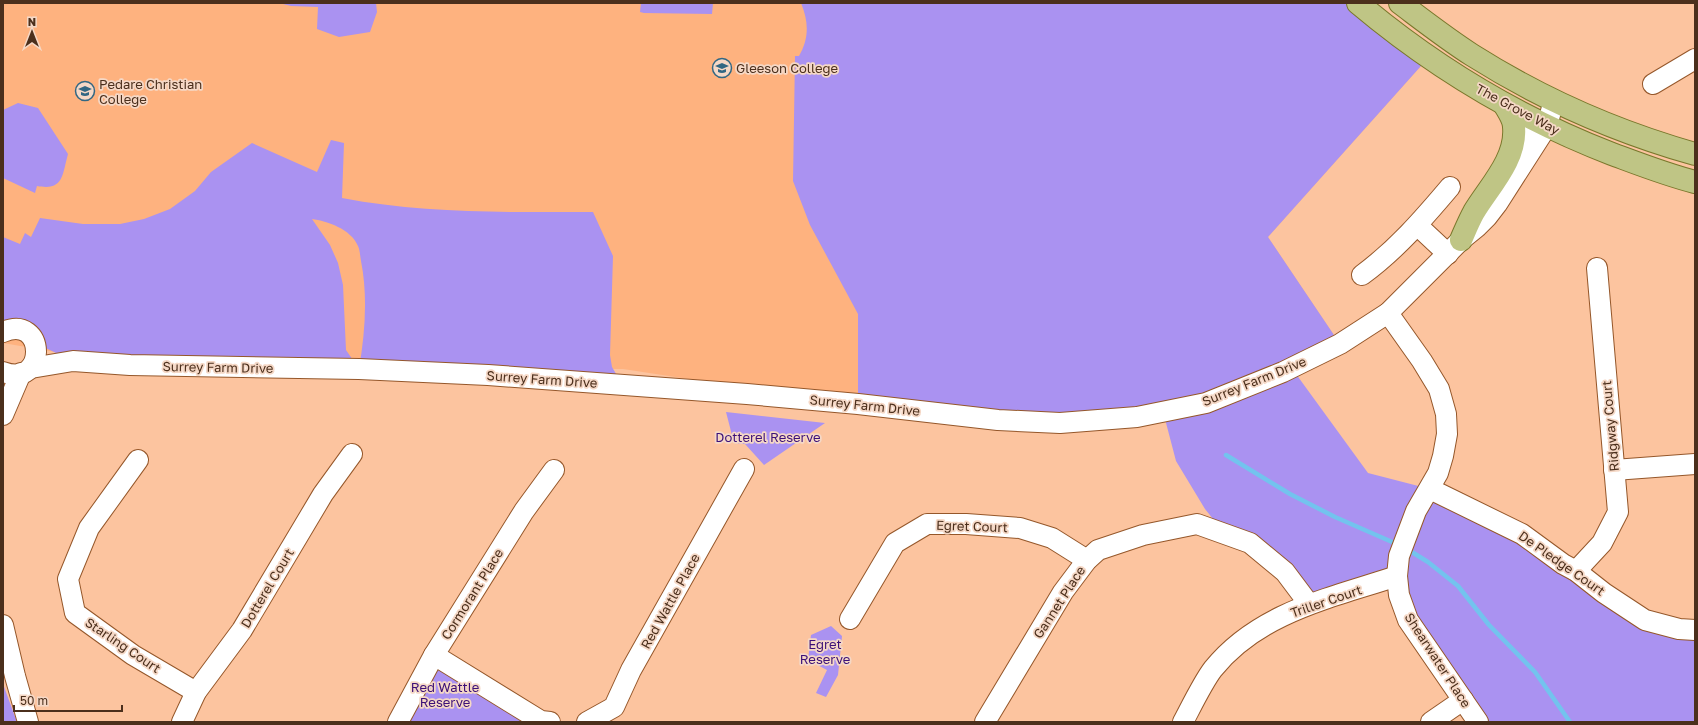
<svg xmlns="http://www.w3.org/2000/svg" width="1698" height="725" font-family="'Golos Text',sans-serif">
	<rect width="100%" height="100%" fill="#fcc49f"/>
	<!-- built -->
	<polygon fill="#feb27f" points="3,3 1370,3 1429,57 1268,237 1340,344 846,403 623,369 130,365 3,343"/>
	<!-- green -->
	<g fill="#aa92f1" fill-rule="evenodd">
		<polygon points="279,3 376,3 377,12 370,32 339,37 317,29 318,7 291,6"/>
		<polygon points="641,3 713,3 712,14 644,13 640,12"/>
		<path d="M 801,3 L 1359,3 L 1429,57 L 1268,237 L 1340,344 L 1283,372 L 1137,417 L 858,404 L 858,314 L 810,225 L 793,181 L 795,56 L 799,56 C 809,39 809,22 801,3 Z"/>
		<path d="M 18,103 L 38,108 L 68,154 C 62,175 64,191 37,186 L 35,193 L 3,178 L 3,110 Z"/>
		<path d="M 331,140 L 344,143 L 342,198 C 425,214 510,212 593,212 L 613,256 L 610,355 L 612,367 L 622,384 L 73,361 L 35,343 L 3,332 L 3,237 L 20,244 L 25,233 L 31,237 L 40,218 L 83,224 L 120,224 L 144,219 L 170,209 L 195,191 L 211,172 L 252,143 L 317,172 ZM 312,219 C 327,221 351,229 358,246 C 360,250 360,256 361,261 C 368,296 365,333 359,369 L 346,350 L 343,285 L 338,263 L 330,245 Z"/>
		<polygon points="1296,374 1368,473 1430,489 1604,593 1695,630 1695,722 1478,722 1408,620 1397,576 1309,604 1226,535 1205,509 1176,461 1165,419"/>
		<polygon points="726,412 825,423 764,465 745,444 734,443"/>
		<polygon points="831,626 842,636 838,675 826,697 816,693 827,670 808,660 811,635"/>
		<polygon points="434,655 550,722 399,722"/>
		<polygon points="3,684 17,722 3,722"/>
	</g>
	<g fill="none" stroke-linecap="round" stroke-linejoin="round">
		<!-- stream -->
		<g stroke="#73c3ee" stroke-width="4.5">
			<polyline points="1226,455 1290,494 1335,517 1399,545"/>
			<polyline points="1407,549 1428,562 1458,586 1489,625 1535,672 1570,722"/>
		</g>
		<defs>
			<g id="minor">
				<polyline points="1653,84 1695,59"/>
				<polyline points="1511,156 1534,119"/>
				<polyline points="1418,226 1448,254"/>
				<path d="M 1362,275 C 1396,250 1423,219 1450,187"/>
				<polyline points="1388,313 1422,361 1439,389 1446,414 1447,434 1443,456 1438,473 1416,511 1399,556 1397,576 1399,595 1408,620 1478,722"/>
				<path d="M 3,332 C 46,313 48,389 3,372"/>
				<polyline points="31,368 73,361 130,365 359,369 488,375 747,394 858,404 998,420 1060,423 1137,417 1206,403 1283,372 1340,344 1388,313 1461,240 1477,227 1487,217 1497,204 1547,126 1554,100"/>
				<polyline points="3,415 21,373"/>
				<polyline points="138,460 89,528 68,579 75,613 133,655 196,692"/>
				<polyline points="1614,470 1695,464"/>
				<polyline points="1430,489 1522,534 1563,564 1576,571 1604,593 1645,620 1679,629 1695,630"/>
				<polyline points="1576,571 1602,543 1618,512 1597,268"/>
				<polyline points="850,619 895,543 927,524 966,524 1020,528 1052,538 1087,560"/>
				<polyline points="3,625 15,676 28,722"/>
				<polyline points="434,655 541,721 550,722"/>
				<polyline points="182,722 196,692 242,630 323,494 352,454"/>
				<polyline points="398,722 434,655 524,511 554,470"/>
				<polyline points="587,722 614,707 631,670 744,469"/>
				<polyline points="985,722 1063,592 1087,560 1098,550 1143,535 1197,524 1250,543 1285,572 1309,604"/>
				<path d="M 1183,722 C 1191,707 1203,682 1213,669 C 1259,612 1331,598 1397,576"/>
				<polyline points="1431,722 1463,700"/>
			</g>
			<g id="major">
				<path d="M 1358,3 C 1434,67 1519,118 1612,154 C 1639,164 1667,175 1695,182"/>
				<path d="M 1400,3 C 1424,21 1447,39 1472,55 C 1540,98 1617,132 1695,154"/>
				<path d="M 1461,240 C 1465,231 1469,221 1474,212 C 1489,187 1517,159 1514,127 C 1514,119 1508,111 1504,104"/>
			</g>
		</defs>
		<!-- minor casing -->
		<use href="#minor" stroke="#95572a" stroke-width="22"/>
		<!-- major casing -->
		<use href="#major" stroke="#7a772b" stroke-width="24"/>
		<!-- minor -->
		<use href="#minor" stroke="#fff" stroke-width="20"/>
		<!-- major -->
		<use href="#major" stroke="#bfc585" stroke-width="22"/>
	</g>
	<!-- icons -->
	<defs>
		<symbol id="school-ring" viewBox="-11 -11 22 22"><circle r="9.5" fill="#f5d8c6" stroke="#326783" stroke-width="1.5"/><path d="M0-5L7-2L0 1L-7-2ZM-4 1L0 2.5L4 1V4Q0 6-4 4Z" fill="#326783"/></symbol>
	</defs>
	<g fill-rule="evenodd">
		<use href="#school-ring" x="711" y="57" width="22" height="22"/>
		<use href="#school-ring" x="74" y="80" width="22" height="22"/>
	</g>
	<g text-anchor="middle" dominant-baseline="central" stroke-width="3.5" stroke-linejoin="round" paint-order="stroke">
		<!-- poi labels -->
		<g font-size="13" fill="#4b2f1c" stroke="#f5d8c6" text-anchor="start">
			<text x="736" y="68">Gleeson College</text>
			<text x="99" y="84">Pedare Christian<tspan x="99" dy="15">College</tspan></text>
		</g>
		<!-- street labels -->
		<g font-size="13" fill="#4b2f1c" stroke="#f5d8c6">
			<text transform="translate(1518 109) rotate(28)">The Grove Way</text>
			<text transform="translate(218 367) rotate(1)">Surrey Farm Drive</text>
			<text transform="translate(542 379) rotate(4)">Surrey Farm Drive</text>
			<text transform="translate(1254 381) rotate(-22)">Surrey Farm Drive</text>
			<text transform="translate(865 405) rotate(6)">Surrey Farm Drive</text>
			<text transform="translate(1610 426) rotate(-95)">Ridgway Court</text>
			<text transform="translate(972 526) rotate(2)">Egret Court</text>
			<text transform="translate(1562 563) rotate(35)">De Pledge Court</text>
			<text transform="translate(267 588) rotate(-59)">Dotterel Court</text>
			<text transform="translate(472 594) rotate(-58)">Cormorant Place</text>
			<text transform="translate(670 601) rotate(-61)">Red Wattle Place</text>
			<text transform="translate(1326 601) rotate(-19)">Triller Court</text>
			<text transform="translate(1059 602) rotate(-57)">Gannet Place</text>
			<text transform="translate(123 645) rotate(34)">Starling Court</text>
			<text transform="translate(1438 660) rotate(57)">Shearwater Place</text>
		</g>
		<!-- park labels -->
		<g font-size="13" fill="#3c1078" stroke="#f5d8c6">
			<text x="768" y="437">Dotterel Reserve</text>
			<text x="825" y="644">Egret<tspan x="825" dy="15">Reserve</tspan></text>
			<text x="445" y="687">Red Wattle<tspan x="445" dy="15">Reserve</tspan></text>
		</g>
	</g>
	<!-- border -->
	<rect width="1698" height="725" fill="none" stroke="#4b2f1c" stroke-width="8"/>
	<!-- north arrow -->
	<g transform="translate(32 32)" stroke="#f5d8c6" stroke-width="3" paint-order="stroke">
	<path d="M0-3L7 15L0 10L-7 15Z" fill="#4b2f1c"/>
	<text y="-6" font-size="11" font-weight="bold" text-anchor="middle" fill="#4b2f1c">N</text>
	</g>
	<!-- scale -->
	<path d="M14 705v6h108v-6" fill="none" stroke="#4b2f1c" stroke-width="2"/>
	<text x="20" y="705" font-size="12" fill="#4b2f1c" stroke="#f5d8c6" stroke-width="3" paint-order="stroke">50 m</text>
</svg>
